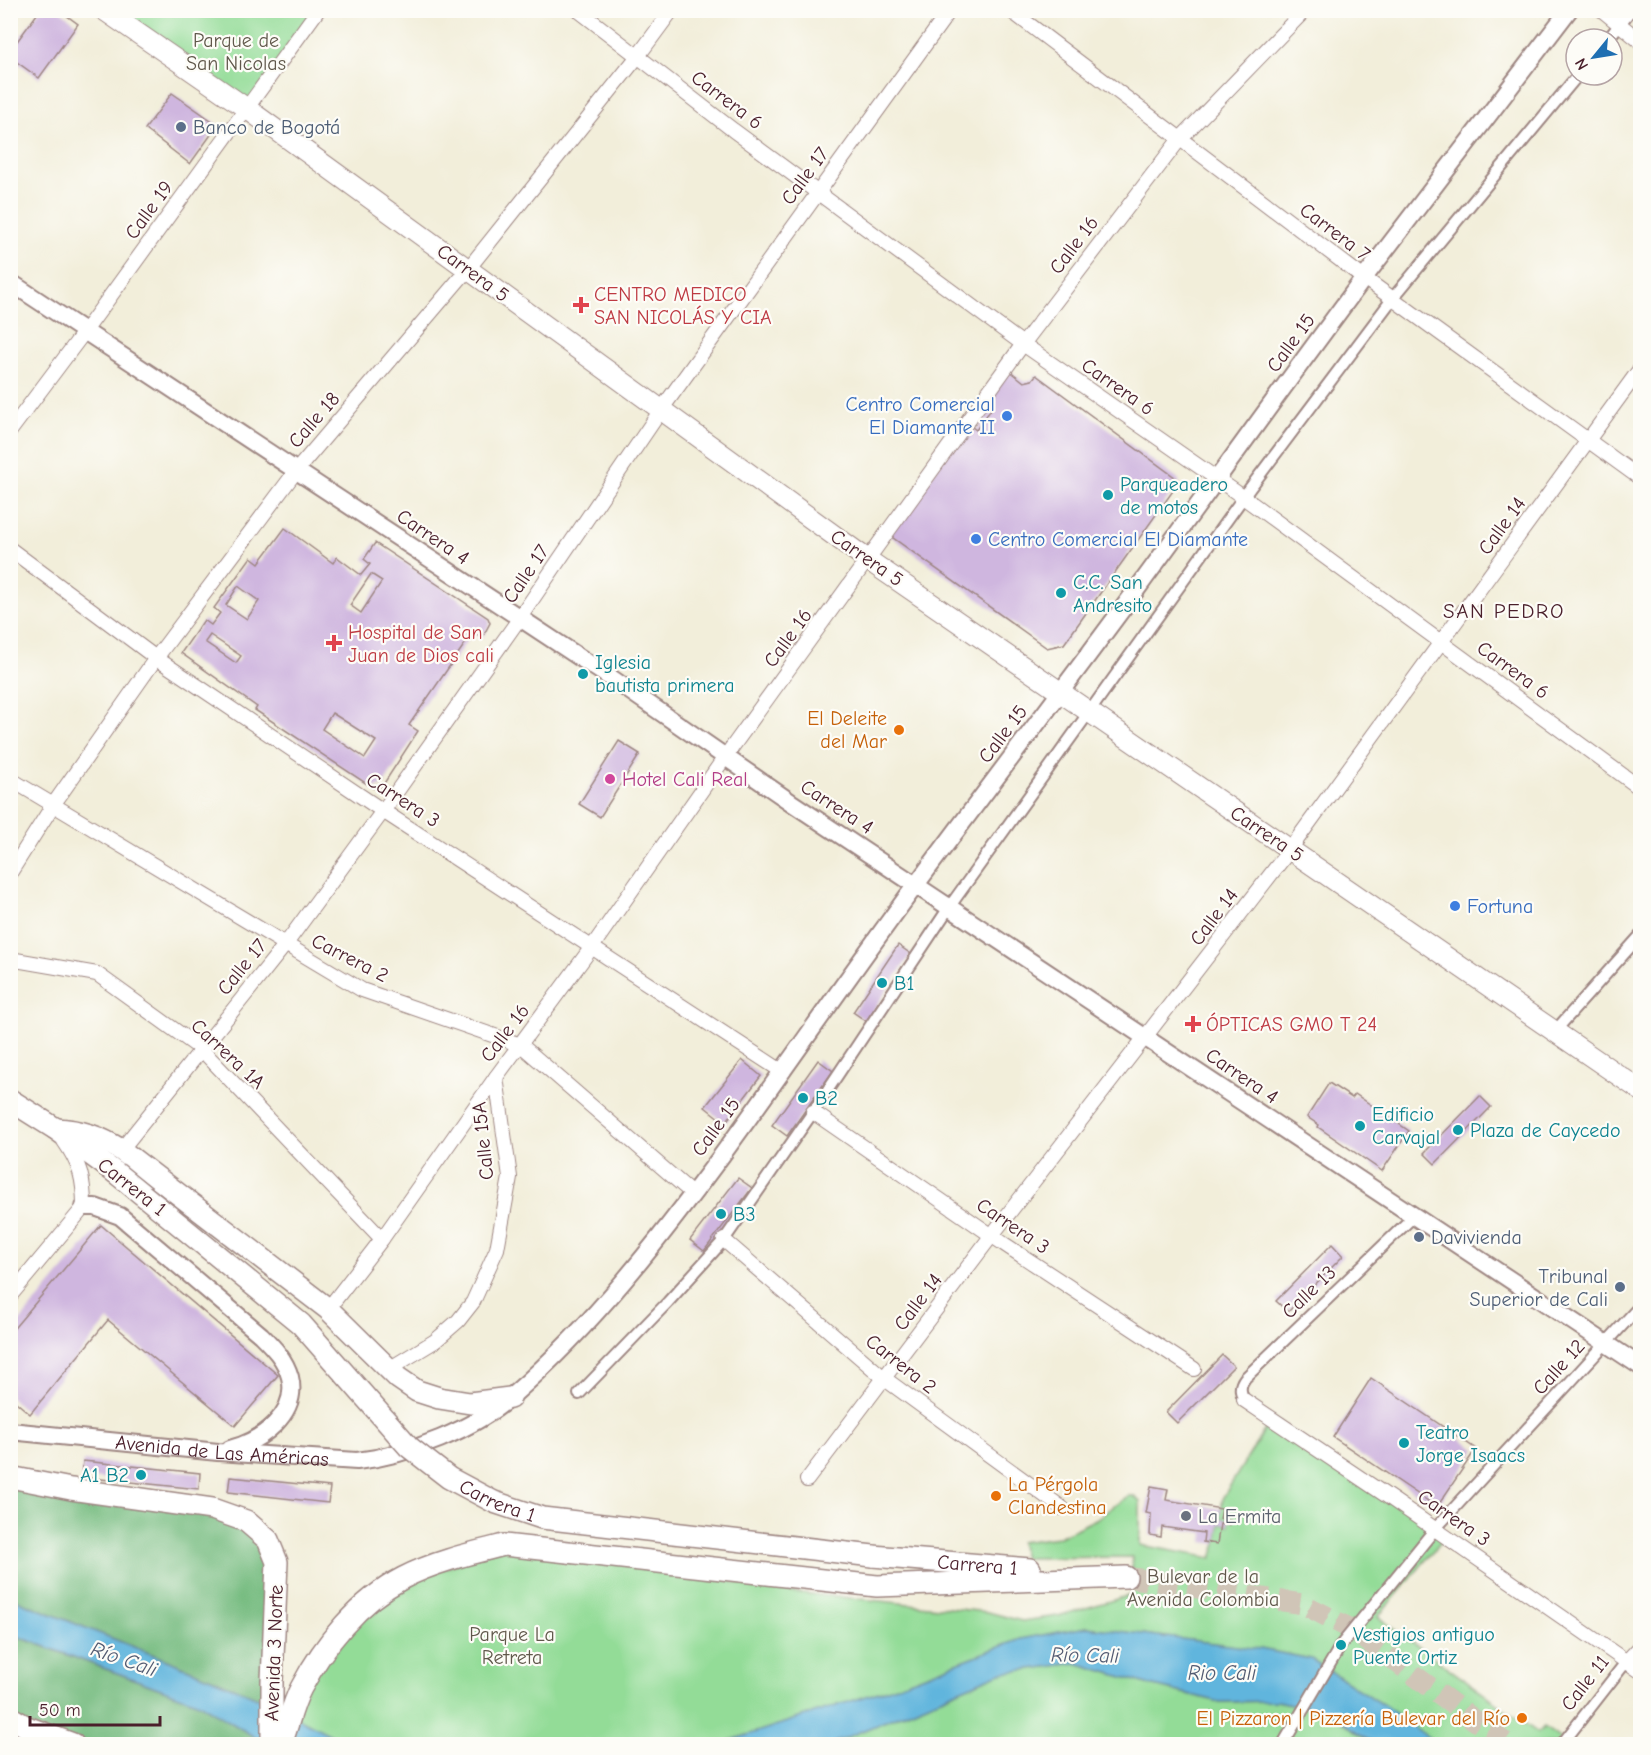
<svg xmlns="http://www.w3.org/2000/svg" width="1651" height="1755" font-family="'Comic Neue',sans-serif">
	<rect width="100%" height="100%" fill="#fdfcf7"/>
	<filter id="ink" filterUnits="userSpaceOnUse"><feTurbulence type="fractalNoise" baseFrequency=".0167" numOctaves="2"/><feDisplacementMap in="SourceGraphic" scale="12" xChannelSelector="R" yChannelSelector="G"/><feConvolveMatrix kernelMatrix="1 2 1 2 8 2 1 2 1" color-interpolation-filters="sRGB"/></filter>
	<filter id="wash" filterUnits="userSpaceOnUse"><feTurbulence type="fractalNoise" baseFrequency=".008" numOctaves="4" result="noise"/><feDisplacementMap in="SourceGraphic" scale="24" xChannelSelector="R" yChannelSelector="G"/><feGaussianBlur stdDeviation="1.35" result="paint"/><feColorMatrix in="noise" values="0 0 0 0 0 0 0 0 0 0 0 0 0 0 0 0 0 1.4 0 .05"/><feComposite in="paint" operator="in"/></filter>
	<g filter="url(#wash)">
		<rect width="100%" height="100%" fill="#f2eeda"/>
		<!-- green -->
		<g fill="#93dc97" stroke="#6e7e61" stroke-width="1.5">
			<polygon points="104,11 318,11 246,108"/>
			<polygon points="1272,1418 1446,1536 1378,1617 1538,1733 1544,1727 1567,1744 1437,1744 1387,1707 1311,1659 1260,1649 1087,1627 1021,1639 885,1690 720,1744 348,1744 293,1716 300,1690 378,1594 504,1545 643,1560 762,1589 988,1612 1022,1621 1058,1616 1131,1595 1132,1557 1024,1558 1020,1542 1059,1537 1096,1519 1128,1496 1134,1496 1140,1502 1140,1545 1212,1558 1217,1544 1220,1524 1229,1525 1229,1520 1220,1519 1223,1497"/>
			<polygon points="1076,1663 1150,1685 1220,1702 1276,1701 1324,1710 1376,1744 831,1744 1000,1673"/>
		</g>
		<!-- forest -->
		<g fill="#76bc80" stroke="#606e56" stroke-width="1.5">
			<polygon points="10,1477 212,1509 268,1540 267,1702 204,1675 21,1602 11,1594"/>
			<polygon points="10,1634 199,1703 266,1744 73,1744 11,1717"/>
		</g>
		<!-- water -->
		<g fill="#61b5dd" stroke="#566a84" stroke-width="1.5">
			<polygon points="10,1594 21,1602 204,1675 267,1702 348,1744 266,1744 199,1703 11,1634"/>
			<polygon points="1087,1627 1260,1649 1311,1659 1387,1707 1437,1744 1376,1744 1324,1710 1276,1701 1220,1702 1150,1685 1076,1663 1000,1673 831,1744 720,1744 885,1690 1021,1639"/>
		</g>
		<g id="blocks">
			<!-- building -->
			<g fill="#cfb6df" fill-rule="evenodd">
				<polygon points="40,10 59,10 78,24 39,78 10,57 10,51"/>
				<polygon points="172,93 218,125 190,164 145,129"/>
				<polygon points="1009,370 1024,382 1032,380 1036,375 1180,481 1064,644 1047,648 889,535 968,424 976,430 992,408 984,401"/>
				<path d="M 285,528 L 333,563 L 337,557 L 361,575 L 370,564 L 364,559 L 375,543 L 488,618 L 490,623 L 482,638 L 473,632 L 409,725 L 418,731 L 383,785 L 379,787 L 373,788 L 255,710 L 257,707 L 181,653 L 204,620 L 211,625 L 220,613 L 214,608 L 251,557 L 259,563 ZM 371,574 L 382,581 L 361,613 L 350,605 ZM 238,586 L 259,601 L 247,619 L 226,605 ZM 210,635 L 241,656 L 236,663 L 205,642 ZM 332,713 L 376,741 L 365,758 L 322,729 Z"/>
				<polygon points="619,741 640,754 600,817 579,804"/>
				<polygon points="898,945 911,954 866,1021 853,1012"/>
				<polygon points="742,1060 761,1076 725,1123 705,1107"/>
				<polygon points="818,1060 833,1071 787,1136 772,1125"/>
				<polygon points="1329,1083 1352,1098 1355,1094 1409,1131 1382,1171 1318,1127 1319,1125 1307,1117"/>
				<polygon points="1480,1096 1491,1107 1435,1164 1424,1153"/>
				<polygon points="738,1178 752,1188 704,1251 690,1240"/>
				<polygon points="101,1225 278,1375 235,1426 108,1320 30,1414 10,1397 10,1333"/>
				<polygon points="1332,1244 1343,1256 1288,1312 1276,1301"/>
				<polygon points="1222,1355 1234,1366 1177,1423 1166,1412"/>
				<polygon points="1371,1378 1476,1449 1437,1507 1333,1437"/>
				<polygon points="83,1461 200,1473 199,1489 81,1477"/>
				<polygon points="230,1477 330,1487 328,1503 228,1492"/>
				<polygon points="1151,1486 1168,1489 1166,1500 1222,1509 1220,1519 1230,1520 1229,1525 1220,1524 1217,1544 1203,1542 1204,1533 1162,1527 1161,1537 1150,1535 1151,1514 1146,1513"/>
			</g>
		</g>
	</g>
	<g filter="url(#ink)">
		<use href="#blocks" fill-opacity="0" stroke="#9e8682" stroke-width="1.5"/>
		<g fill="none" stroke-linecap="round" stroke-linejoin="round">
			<!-- primary-tunnel -->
			<polyline stroke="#d0c5b7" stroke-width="21" stroke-dasharray="21 10" stroke-linecap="butt" points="1126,1577 1303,1604 1353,1630 1507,1744"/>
			<defs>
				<g id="pedestrian">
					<polyline points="1608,39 1631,10"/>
					<polyline points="1555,1031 1640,936"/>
					<polyline points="579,1394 668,1302 724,1240 813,1112 950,906 1250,488 1393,298 1578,75"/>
					<path d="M 1244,1400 C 1240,1391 1239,1386 1245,1378 L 1414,1216"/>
					<polyline points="1283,1744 1341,1645 1435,1529 1640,1306"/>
					<polyline points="1562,1744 1626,1662"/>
				</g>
				<g id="minor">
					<polyline points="578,10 733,130 1023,344 1243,497 1640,788"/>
					<polyline points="1010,10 1364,278 1640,478"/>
					<polyline points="1602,10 1640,41"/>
					<polyline points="10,431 85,331 318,10"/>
					<polyline points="10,549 156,658 383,811 783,1072"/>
					<polyline points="10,779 362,990 521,1045 693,1194"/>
					<polyline points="10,873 53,805 156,658 296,471 468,269 638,56 672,10"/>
					<polyline points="10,959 97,974 201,1049 382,1239"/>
					<polyline points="813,1112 1004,1244 1194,1369"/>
					<polyline points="121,1150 285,945 383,811 519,619 661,410 950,10"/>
					<polyline points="724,1240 885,1379 1062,1508"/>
					<path d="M 10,1296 L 84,1207 C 84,1179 80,1164 64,1141"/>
					<polyline points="328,1309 382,1239 496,1077 592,947 725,757 1023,344 1179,140 1305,10"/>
					<polyline points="389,1369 435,1341 458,1321 473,1302 497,1249 510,1177 496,1077"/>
					<polyline points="1244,1400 1393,1500 1640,1671"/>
					<polyline points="807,1480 992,1235 1285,856 1640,369"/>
					<polyline points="1626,1662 1640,1647"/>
				</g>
				<g id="tertiary">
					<polyline points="10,282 614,680 792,803 1640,1366"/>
					<path d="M 84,1207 L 95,1207 L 120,1216 L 261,1335 C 273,1347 285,1359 290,1377 C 299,1414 261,1441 230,1449"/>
					<path id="s1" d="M 10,1431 L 218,1452 L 357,1461 C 409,1455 474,1430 514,1394 C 594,1324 659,1240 722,1155 C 788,1065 851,972 918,882 C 991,784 1065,687 1137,589 C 1213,485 1287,381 1364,278 C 1432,188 1501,100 1569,10"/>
				</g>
				<polyline id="secondary" points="104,10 246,108 868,560 1640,1090"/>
				<g id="primary">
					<polyline points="10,1100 56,1129 116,1173"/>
					<path d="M 56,1129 C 81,1130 100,1137 121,1150 L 328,1309 L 398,1378 L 417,1391 L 439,1398 L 470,1403 L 510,1398"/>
					<polyline points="10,1477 71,1489 212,1509 246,1521 268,1540 277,1562 272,1681 272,1744"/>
					<path id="s2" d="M 873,1556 L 1030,1569"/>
					<polyline points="10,1717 27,1727 73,1744"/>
					<path d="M 281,1744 C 288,1726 292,1705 301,1688 C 324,1644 359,1601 403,1578 C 433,1562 472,1553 504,1545 L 877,1586 L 1126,1577"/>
				</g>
			</defs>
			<!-- pedestrian casing -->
			<use href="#pedestrian" stroke="#9e8682" stroke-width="14"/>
			<!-- minor casing -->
			<use href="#minor" stroke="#9e8682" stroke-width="16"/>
			<!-- tertiary casing -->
			<use href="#tertiary" stroke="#9e8682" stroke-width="20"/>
			<!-- secondary casing -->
			<use href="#secondary" stroke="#9e8682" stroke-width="22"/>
			<!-- primary casing -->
			<use href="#primary" stroke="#9e8682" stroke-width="24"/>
			<!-- pedestrian -->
			<use href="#pedestrian" stroke="#fff" stroke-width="10"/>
			<!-- minor -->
			<use href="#minor" stroke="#fff" stroke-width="14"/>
			<!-- tertiary -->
			<use href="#tertiary" stroke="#fff" stroke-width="16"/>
			<!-- secondary -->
			<use href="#secondary" stroke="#fff" stroke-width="20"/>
			<!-- primary -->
			<use href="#primary" stroke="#fff" stroke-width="21"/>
			<defs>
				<g id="primary-bridge">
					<path id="s3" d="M 116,1173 L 301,1324 L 409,1447 L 449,1478 L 494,1502 L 542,1518 L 873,1556"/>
				</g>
			</defs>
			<!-- primary-bridge casing -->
			<use href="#primary-bridge" stroke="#9e8682" stroke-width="24" stroke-linecap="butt"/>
			<!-- primary-bridge -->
			<use href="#primary-bridge" stroke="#fff" stroke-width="21"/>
		</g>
	</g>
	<!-- markers -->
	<g fill="#5c6f8a" stroke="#fdfcf7" stroke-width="2">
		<circle cx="181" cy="127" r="6"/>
		<circle cx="1419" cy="1237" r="6"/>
		<circle cx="1620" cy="1287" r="6"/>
	</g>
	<g fill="#e0444e" stroke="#fdfcf7" stroke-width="2">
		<path d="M578 296h6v6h6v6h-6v6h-6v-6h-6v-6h6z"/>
		<path d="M331 634h6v6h6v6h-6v6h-6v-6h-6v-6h6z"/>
		<path d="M1190 1015h6v6h6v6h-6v6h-6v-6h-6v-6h6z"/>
	</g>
	<g fill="#3f7fe0" stroke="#fdfcf7" stroke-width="2">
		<circle cx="1007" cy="416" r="6"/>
		<circle cx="976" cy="539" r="6"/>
		<circle cx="1455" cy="906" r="6"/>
	</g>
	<g fill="#0f9aa8" stroke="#fdfcf7" stroke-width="2">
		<circle cx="1108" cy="495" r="6"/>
		<circle cx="1061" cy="593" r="6"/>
		<circle cx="583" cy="674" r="6"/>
		<circle cx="882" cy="983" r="6"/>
		<circle cx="803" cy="1098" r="6"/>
		<circle cx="1360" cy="1126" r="6"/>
		<circle cx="1458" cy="1130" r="6"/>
		<circle cx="721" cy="1214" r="6"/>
		<circle cx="1404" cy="1443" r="6"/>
		<circle cx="141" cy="1475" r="6"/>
		<circle cx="1341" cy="1645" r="6"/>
	</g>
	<g fill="#e8710a" stroke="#fdfcf7" stroke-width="2">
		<circle cx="899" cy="730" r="6"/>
		<circle cx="996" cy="1496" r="6"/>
		<circle cx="1522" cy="1718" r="6"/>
	</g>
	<circle fill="#d1479c" stroke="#fdfcf7" stroke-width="2" cx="610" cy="779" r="6"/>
	<circle fill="#6b7280" stroke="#fdfcf7" stroke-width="2" cx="1186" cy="1516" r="6"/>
	<g text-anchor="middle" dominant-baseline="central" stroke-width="4.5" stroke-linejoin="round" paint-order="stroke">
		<!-- park labels -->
		<g font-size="20" fill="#60584b" stroke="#fdfcf7">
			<text x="236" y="40">Parque de<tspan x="236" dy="23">San Nicolas</tspan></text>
			<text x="1203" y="1576">Bulevar de la<tspan x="1203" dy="23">Avenida Colombia</tspan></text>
			<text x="512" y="1634">Parque La<tspan x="512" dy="23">Retreta</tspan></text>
		</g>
		<!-- street labels -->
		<g font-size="20" fill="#4a1f2b" stroke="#fdfcf7">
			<text transform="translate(727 100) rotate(37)">Carrera 6</text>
			<text transform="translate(805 176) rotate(-54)">Calle 17</text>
			<text transform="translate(149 210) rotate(-54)">Calle 19</text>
			<text transform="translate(1335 232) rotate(37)">Carrera 7</text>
			<text transform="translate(1074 245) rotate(-53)">Calle 16</text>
			<text transform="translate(473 273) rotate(36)">Carrera 5</text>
			<text transform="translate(1291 343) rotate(-54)">Calle 15</text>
			<text transform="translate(1118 387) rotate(35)">Carrera 6</text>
			<text transform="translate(314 420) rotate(-49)">Calle 18</text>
			<text transform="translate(1502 526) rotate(-54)">Calle 14</text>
			<text transform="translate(433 537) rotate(34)">Carrera 4</text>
			<text transform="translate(867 558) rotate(35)">Carrera 5</text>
			<text transform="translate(526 574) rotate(-56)">Calle 17</text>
			<text transform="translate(788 638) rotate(-54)">Calle 16</text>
			<text transform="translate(1513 670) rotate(36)">Carrera 6</text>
			<text transform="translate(1003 734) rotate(-53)">Calle 15</text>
			<text transform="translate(403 800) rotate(33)">Carrera 3</text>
			<text transform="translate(837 807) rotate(33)">Carrera 4</text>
			<text transform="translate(1267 834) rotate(34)">Carrera 5</text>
			<text transform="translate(1214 917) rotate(-53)">Calle 14</text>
			<text transform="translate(350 958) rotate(27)">Carrera 2</text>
			<text transform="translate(242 967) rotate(-51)">Calle 17</text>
			<text transform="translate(505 1033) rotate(-53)">Calle 16</text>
			<text transform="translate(228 1054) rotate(43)">Carrera 1A</text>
			<text transform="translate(1242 1076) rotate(34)">Carrera 4</text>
			<text transform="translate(716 1127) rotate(-54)">Calle 15</text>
			<text transform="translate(483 1141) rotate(-96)">Calle 15A</text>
			<text transform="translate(132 1187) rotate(38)">Carrera 1</text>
			<text transform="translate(1013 1226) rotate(34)">Carrera 3</text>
			<text transform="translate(1309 1292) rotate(-44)">Calle 13</text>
			<text transform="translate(918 1302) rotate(-53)">Calle 14</text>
			<text transform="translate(901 1364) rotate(38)">Carrera 2</text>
			<text transform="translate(1559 1367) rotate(-48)">Calle 12</text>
			<text stroke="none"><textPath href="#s1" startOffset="213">Avenida de Las Américas</textPath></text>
			<text stroke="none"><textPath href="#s3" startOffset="507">Carrera 1</textPath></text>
			<text transform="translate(1454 1518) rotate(35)">Carrera 3</text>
			<text stroke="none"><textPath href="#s2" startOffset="105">Carrera 1</textPath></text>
			<text transform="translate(274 1653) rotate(-88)">Avenida 3 Norte</text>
			<text transform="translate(1585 1683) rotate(-52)">Calle 11</text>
		</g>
		<!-- service labels -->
		<g font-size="20" fill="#4e5e75" stroke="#fdfcf7" text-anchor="start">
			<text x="193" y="127">Banco de Bogotá</text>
			<text x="1431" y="1237">Davivienda</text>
			<text x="1608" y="1276" text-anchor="end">Tribunal<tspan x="1608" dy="23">Superior de Cali</tspan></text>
		</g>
		<!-- health labels -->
		<g font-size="20" fill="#be3a42" stroke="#fdfcf7" text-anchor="start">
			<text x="594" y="294">CENTRO MEDICO<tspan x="594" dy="23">SAN NICOLÁS Y CIA</tspan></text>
			<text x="348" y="632">Hospital de San<tspan x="348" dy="23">Juan de Dios cali</tspan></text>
			<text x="1206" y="1024">ÓPTICAS GMO T 24</text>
		</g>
		<!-- shop labels -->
		<g font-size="20" fill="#366cbe" stroke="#fdfcf7" text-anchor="start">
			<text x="995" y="404" text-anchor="end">Centro Comercial<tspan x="995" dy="23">El Diamante II</tspan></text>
			<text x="988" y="539">Centro Comercial El Diamante</text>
			<text x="1467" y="906">Fortuna</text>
		</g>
		<!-- culture labels -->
		<g font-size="20" fill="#0d838f" stroke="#fdfcf7" text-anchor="start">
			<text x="1120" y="484">Parqueadero<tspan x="1120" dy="23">de motos</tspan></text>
			<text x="1073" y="582">C.C. San<tspan x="1073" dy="23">Andresito</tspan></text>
			<text x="595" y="662">Iglesia<tspan x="595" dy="23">bautista primera</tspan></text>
			<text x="894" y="983">B1</text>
			<text x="815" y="1098">B2</text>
			<text x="1372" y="1114">Edificio<tspan x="1372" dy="23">Carvajal</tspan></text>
			<text x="1470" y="1130">Plaza de Caycedo</text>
			<text x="733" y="1214">B3</text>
			<text x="1416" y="1432">Teatro<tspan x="1416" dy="23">Jorge Isaacs</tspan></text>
			<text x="129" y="1475" text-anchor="end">A1 B2</text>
			<text x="1353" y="1634">Vestigios antiguo<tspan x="1353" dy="23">Puente Ortiz</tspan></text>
		</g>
		<!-- food labels -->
		<g font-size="20" fill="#c56008" stroke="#fdfcf7" text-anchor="end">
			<text x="887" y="718">El Deleite<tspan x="887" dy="23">del Mar</tspan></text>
			<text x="1008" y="1484" text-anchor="start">La Pérgola<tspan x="1008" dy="23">Clandestina</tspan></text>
			<text x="1510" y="1718">El Pizzaron | Pizzería Bulevar del Río</text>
		</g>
		<!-- hotel labels -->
		<g font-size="20" fill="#b23c85" stroke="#fdfcf7" text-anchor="start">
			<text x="622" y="779">Hotel Cali Real</text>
		</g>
		<!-- worship labels -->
		<g font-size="20" fill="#5b616d" stroke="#fdfcf7" text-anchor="start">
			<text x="1198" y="1516">La Ermita</text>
		</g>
		<!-- neighbourhood labels -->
		<g font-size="21" letter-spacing="1.5" fill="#4a1f2b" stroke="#fdfcf7">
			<text x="1504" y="611">SAN PEDRO</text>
		</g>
		<!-- water labels -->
		<g font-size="21" font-style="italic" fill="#535b72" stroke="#fdfcf7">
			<text transform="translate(1085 1655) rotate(1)">Río Cali</text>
			<text transform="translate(124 1659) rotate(19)">Río Cali</text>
			<text x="1222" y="1673">Rio Cali</text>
		</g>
	</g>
	<!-- margin -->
	<rect width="1651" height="1755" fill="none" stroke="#fdfcf7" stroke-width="36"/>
	<!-- north arrow -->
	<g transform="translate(1594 57) rotate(240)"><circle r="28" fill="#fdfcf7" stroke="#b5a4a5" stroke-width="1.5"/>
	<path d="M0-4.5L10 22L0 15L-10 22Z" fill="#1f6fb2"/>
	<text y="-9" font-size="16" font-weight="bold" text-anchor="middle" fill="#4a1f2b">N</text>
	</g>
	<!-- scale -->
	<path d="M30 1716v9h130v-9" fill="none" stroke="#4a1f2b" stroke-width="3"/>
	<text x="39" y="1716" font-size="18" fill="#4a1f2b" stroke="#fdfcf7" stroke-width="4.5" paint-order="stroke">50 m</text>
</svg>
